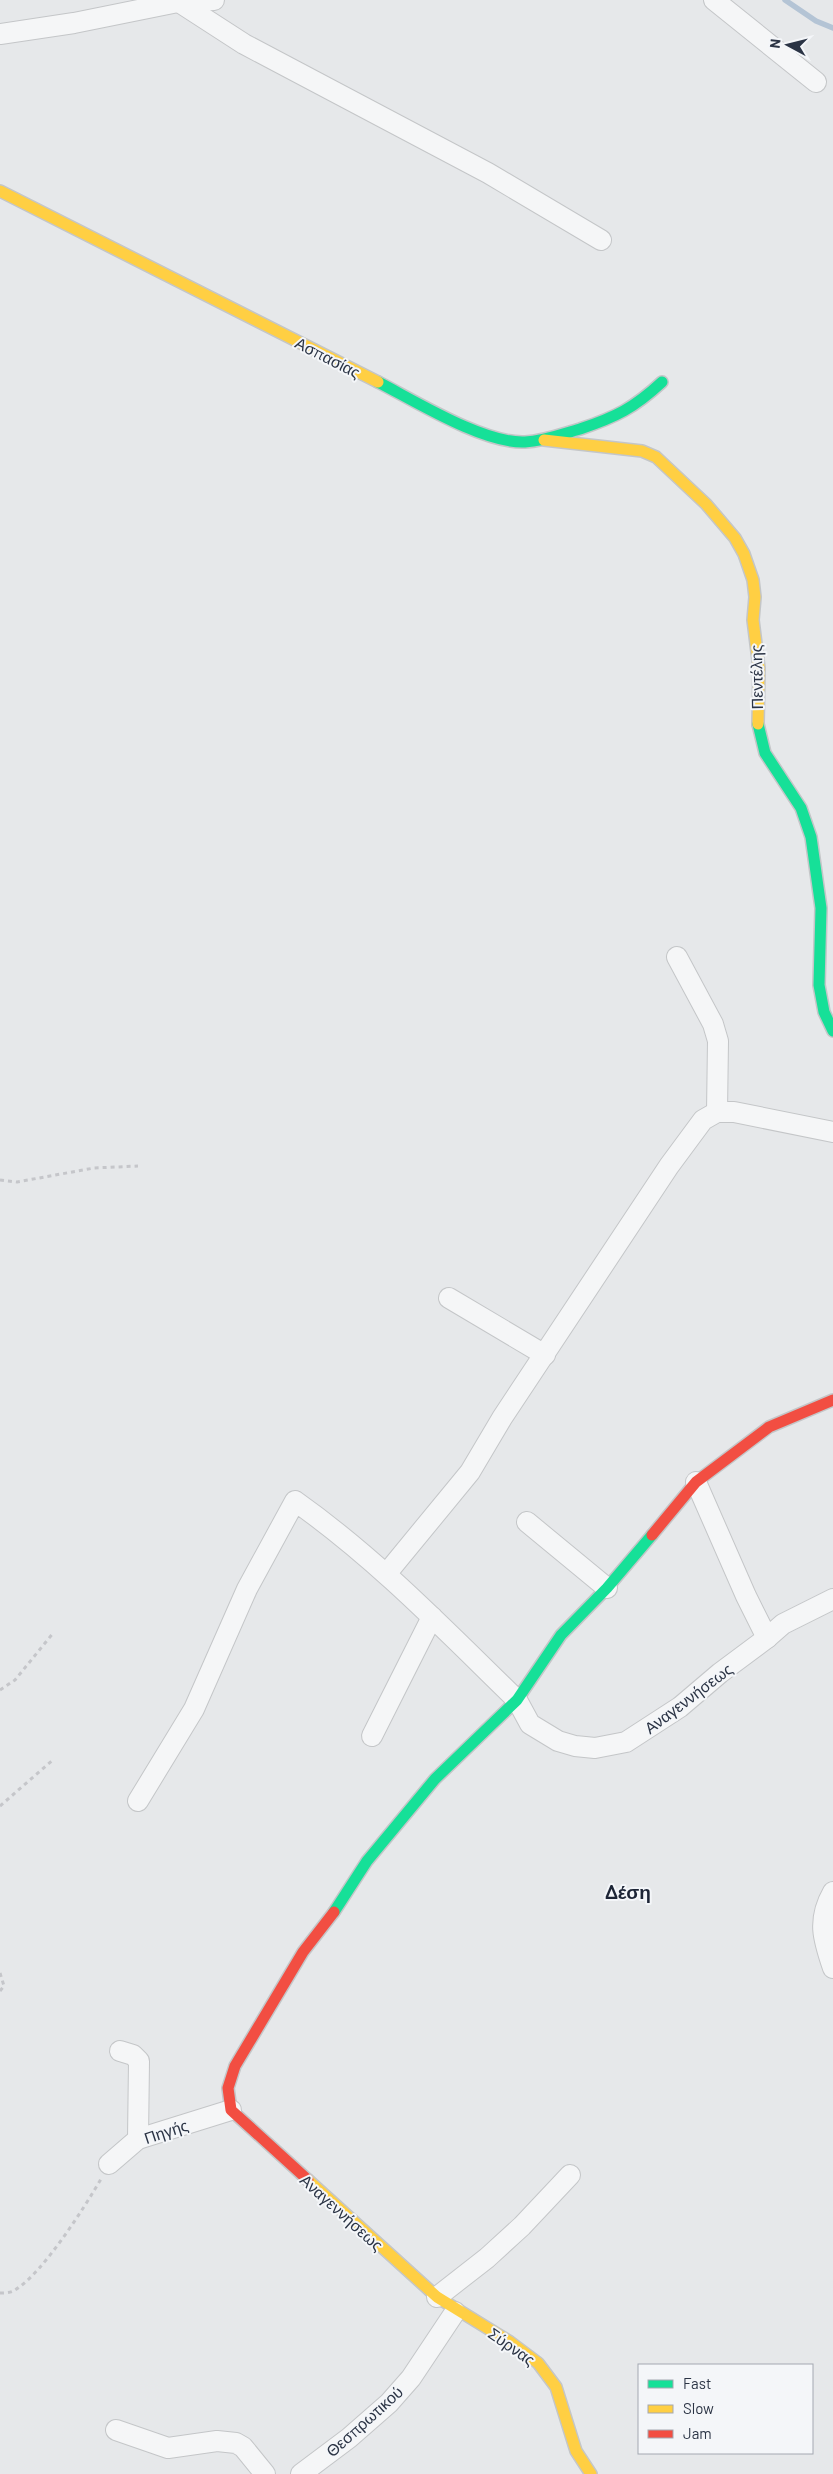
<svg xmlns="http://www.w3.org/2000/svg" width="833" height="2474" font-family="Barlow,sans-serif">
	<rect width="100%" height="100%" fill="#e6e8ea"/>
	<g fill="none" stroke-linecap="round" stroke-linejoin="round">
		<!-- stream -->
		<polyline stroke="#b4c4d5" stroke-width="5.5" points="785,0 816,21 833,28"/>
		<defs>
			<g id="street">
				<polyline points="176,0 244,44 488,173 601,240"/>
				<polyline points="714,0 816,82"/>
				<polyline points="0,34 74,23 178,2 214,0"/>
				<polyline points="677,957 713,1024 718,1041 717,1112"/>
				<polyline points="449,1298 545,1355"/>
				<polyline points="696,1482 746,1596 767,1638"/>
				<polyline points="527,1522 607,1588"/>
				<polyline points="387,1573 470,1472 502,1418 669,1166 703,1120 717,1112 734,1112 833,1132"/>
				<polyline points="372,1736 432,1617"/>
				<path d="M 138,1801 L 194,1709 L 247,1589 L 295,1501 C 377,1559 445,1630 517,1700 L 530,1724 L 558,1741 L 575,1746 L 595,1748 L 626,1742 L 680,1707 L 720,1673 L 767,1638 L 783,1624 L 833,1599"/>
				<path d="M 833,1892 C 817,1920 823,1939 833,1968"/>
				<polyline points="120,2051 133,2055 139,2061 138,2139"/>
				<polyline points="109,2164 138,2139 231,2110"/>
				<polyline points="437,2297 487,2258 522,2226 570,2175"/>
				<polyline points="116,2430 168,2448 217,2441 236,2443 243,2447 265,2474"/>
				<polyline points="301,2474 349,2438 389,2403 411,2378 455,2312"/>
			</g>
			<g id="fast">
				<path d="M 378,382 C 415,401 484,444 525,442 C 545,441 562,434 580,429 C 616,417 634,408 662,382"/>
				<polyline points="758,724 765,753 801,808 811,837 821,908 819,985 824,1012 833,1031"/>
				<polyline points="334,1912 367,1861 435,1779 517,1700 561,1635 607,1588 652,1535"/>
			</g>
			<g id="slow">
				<polyline points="0,191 378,382"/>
				<polyline points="544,440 642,451 656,457 706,504 735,538 744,554 753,580 755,597 753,620 759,668 758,724"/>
				<polyline points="308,2180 437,2297 510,2342 538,2363 556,2387 576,2451 591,2474"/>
			</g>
			<g id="jam">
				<polyline points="652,1535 696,1482 769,1427 833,1400"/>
				<polyline points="308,2180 231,2110 228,2088 235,2066 303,1952 334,1912"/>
			</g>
		</defs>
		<!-- street casing -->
		<use href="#street" stroke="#c4c6c8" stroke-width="22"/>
		<!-- fast casing -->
		<use href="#fast" stroke="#c4c6c8" stroke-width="14"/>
		<!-- slow casing -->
		<use href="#slow" stroke="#c4c6c8" stroke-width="14"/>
		<!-- jam casing -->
		<use href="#jam" stroke="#c4c6c8" stroke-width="14"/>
		<!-- path -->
		<g stroke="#c5c6ca" stroke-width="3" stroke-dasharray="4 4" stroke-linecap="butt">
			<polyline points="0,1180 17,1182 94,1168 138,1166"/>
			<polyline points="0,1690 15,1680 54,1632"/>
			<polyline points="0,1806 54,1759"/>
			<polyline points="0,1973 4,1986 0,1991"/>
			<path d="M 0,2293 C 5,2293 11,2293 15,2290 C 43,2273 84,2208 101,2179"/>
		</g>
		<!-- street -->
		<use href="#street" stroke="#f5f6f7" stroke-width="20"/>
		<!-- fast -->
		<use href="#fast" stroke="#16e098" stroke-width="11"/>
		<!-- slow -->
		<use href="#slow" stroke="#ffcf43" stroke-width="11"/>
		<!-- jam -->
		<use href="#jam" stroke="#f24e42" stroke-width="11"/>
	</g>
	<g text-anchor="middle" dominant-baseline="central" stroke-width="4" stroke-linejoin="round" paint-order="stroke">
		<!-- street labels -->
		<g font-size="16" fill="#2b3445" stroke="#f4f6f9">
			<text transform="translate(328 357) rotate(27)">Ασπασίας</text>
			<text transform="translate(756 677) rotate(-91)">Πεντέλης</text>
			<text transform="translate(688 1698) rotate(-37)">Αναγεννήσεως</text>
			<text transform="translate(166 2131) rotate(-18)">Πηγής</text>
			<text transform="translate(342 2212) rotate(42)">Αναγεννήσεως</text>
			<text transform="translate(512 2346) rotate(35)">Σύρνας</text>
			<text transform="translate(364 2421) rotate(-42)">Θεσπρωτικού</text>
		</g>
		<!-- quarter labels -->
		<g font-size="19" font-weight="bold" fill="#1d2536" stroke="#f4f6f9">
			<text x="628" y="1891">Δέση</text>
		</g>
	</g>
	<!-- legend -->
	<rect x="638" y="2364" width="175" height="90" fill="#f4f6f9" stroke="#a4a8b1"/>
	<rect x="648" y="2380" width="25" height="8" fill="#16e098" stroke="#a4a8b1"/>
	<text x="683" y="2389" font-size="15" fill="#2b3445">Fast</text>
	<rect x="648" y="2405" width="25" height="8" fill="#ffcf43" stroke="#a4a8b1"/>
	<text x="683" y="2414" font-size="15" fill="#2b3445">Slow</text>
	<rect x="648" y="2430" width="25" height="8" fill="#f24e42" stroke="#a4a8b1"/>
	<text x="683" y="2439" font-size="15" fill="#2b3445">Jam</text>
	<!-- north arrow -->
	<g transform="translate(788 45) rotate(277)" stroke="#f4f6f9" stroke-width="4" paint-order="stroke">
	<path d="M0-4L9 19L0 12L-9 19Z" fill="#2b3445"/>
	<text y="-8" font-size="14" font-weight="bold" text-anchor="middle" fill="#2b3445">N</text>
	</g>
</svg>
